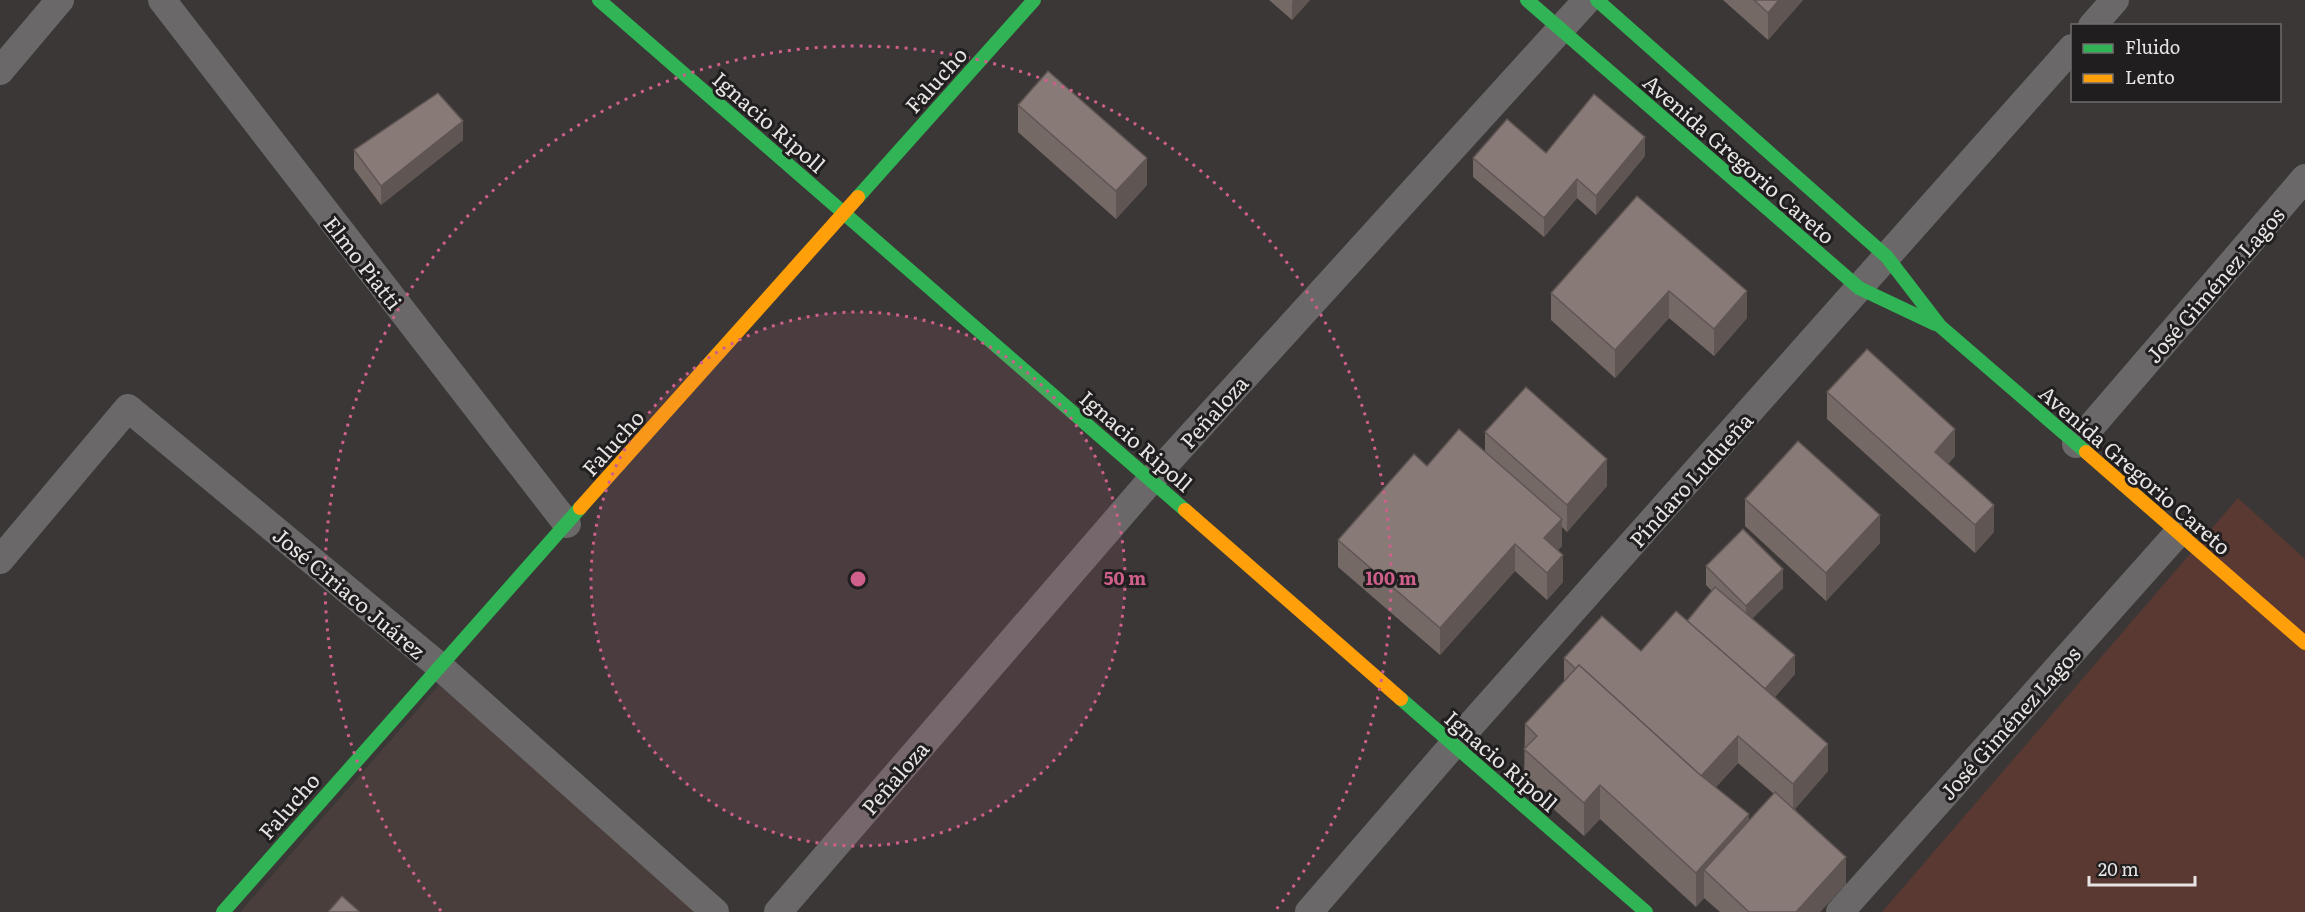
<svg xmlns="http://www.w3.org/2000/svg" width="2305" height="912" font-family="Literata,serif">
	<rect width="100%" height="100%" fill="#3a3736"/>
	<!-- built -->
	<polygon fill="#493e3c" points="439,685 698,912 240,912"/>
	<!-- green -->
	<polygon fill="#5a3932" points="2238,498 2305,559 2305,912 1882,912"/>
	<g fill="none" stroke-linecap="round" stroke-linejoin="round">
		<!-- street -->
		<g stroke="#6a6868" stroke-width="28">
			<polyline points="162,0 567,524"/>
			<polyline points="2092,26 2115,0"/>
			<polyline points="0,71 60,0"/>
			<polyline points="2076,444 2305,178"/>
			<polyline points="0,560 128,408 438,665 715,912"/>
			<polyline points="778,912 1151,480 1587,0"/>
			<polyline points="1309,912 1453,745 2072,48"/>
			<polyline points="1840,912 2178,533"/>
		</g>
		<!-- fast -->
		<g stroke="#30b455" stroke-width="14">
			<polyline points="599,0 1185,510"/>
			<polyline points="1527,0 1859,288 1935,324"/>
			<polyline points="1597,0 1887,257 1940,326 2086,452"/>
			<polyline points="858,197 1034,0"/>
			<polyline points="1401,699 1646,912"/>
			<polyline points="223,912 580,508"/>
		</g>
		<!-- slow -->
		<g stroke="#ff9f0a" stroke-width="14">
			<polyline points="2086,452 2305,643"/>
			<polyline points="580,508 858,197"/>
			<polyline points="1185,510 1401,699"/>
		</g>
	</g>
	<!-- wall -->
	<g fill="#756965" fill-rule="evenodd">
		<polygon points="1269,0 1310,0 1292,20"/>
		<polygon points="1723,0 1803,0 1768,40"/>
		<polygon points="1018,105 1147,185 1116,219 1018,132"/>
		<polygon points="463,140 381,205 354,169 354,150"/>
		<polygon points="1546,153 1645,156 1596,215 1577,198 1544,237 1473,177 1473,158"/>
		<polygon points="1637,196 1747,318 1714,356 1669,318 1615,378 1551,320 1551,293"/>
		<polygon points="1827,392 1955,456 1948,464 1994,532 1975,553 1827,419"/>
		<polygon points="1485,432 1607,486 1567,532 1562,527 1562,546 1558,550 1563,582 1547,600 1515,571 1440,655 1338,567 1338,540 1427,466 1485,452"/>
		<polygon points="1745,499 1880,543 1826,601 1745,526"/>
		<path d="M 1706,566 L 1783,588 L 1752,618 L 1795,674 L 1775,697 L 1828,771 L 1795,809 L 1846,884 L 1820,912 L 1720,912 L 1704,898 L 1696,907 L 1600,819 L 1584,836 L 1524,783 L 1525,724 L 1564,682 L 1564,658 L 1641,651 L 1687,621 L 1712,591 L 1706,585 ZM 1738,763 L 1774,794 L 1749,821 L 1716,787 Z"/>
	</g>
	<!-- shaded-wall -->
	<g fill="#5f5553">
		<polygon points="1294,0 1310,0 1292,20 1292,1"/>
		<polygon points="1779,0 1803,0 1768,40 1768,13"/>
		<polygon points="463,121 463,140 381,205 381,186"/>
		<polygon points="1645,137 1645,156 1596,215 1596,196"/>
		<polygon points="1147,158 1147,185 1116,219 1116,191"/>
		<polygon points="1577,179 1577,198 1544,237 1544,218"/>
		<polygon points="1669,291 1669,318 1615,378 1615,350"/>
		<polygon points="1747,291 1747,318 1714,356 1714,329"/>
		<polygon points="1955,429 1955,456 1935,479 1935,452"/>
		<polygon points="1607,459 1607,486 1567,532 1567,505"/>
		<polygon points="1994,505 1994,532 1975,553 1975,525"/>
		<polygon points="1880,515 1880,543 1826,601 1826,573"/>
		<polygon points="1562,519 1562,546 1544,565 1544,538"/>
		<polygon points="1515,544 1515,571 1440,655 1440,628"/>
		<polygon points="1563,555 1563,582 1547,600 1547,573"/>
		<polygon points="1783,569 1783,588 1746,625 1746,606"/>
		<polygon points="1795,655 1795,674 1761,713 1761,694"/>
		<polygon points="1738,736 1738,763 1698,807 1698,780"/>
		<polygon points="1828,744 1828,771 1793,811 1793,784"/>
		<polygon points="1600,785 1600,819 1584,836 1584,803"/>
		<polygon points="1749,814 1749,848 1704,870 1704,898 1696,907 1696,873"/>
		<polygon points="1846,857 1846,884 1820,912 1796,912"/>
	</g>
	<!-- building -->
	<g fill="#887a76" stroke="#5f5553" stroke-width="1.5">
		<polygon points="1754,0 1779,0 1768,13"/>
		<polygon points="1048,71 1147,158 1116,191 1018,105"/>
		<polygon points="438,93 463,121 381,186 354,150"/>
		<polygon points="1594,94 1645,137 1596,196 1577,179 1544,218 1473,158 1507,119 1546,153"/>
		<polygon points="1637,196 1747,291 1714,329 1669,291 1615,350 1551,293"/>
		<polygon points="1867,349 1955,429 1935,452 1994,505 1975,525 1827,392"/>
		<polygon points="1526,387 1607,459 1567,505 1485,432"/>
		<polygon points="1459,429 1562,519 1544,538 1563,555 1547,573 1515,544 1440,628 1338,540 1414,454 1427,466"/>
		<polygon points="1798,441 1880,515 1826,573 1745,499"/>
		<polygon points="1743,529 1783,569 1746,606 1706,566"/>
		<polygon points="1715,587 1795,655 1765,689 1687,621"/>
		<polygon points="1676,611 1828,744 1793,784 1738,736 1701,776 1579,665 1576,669 1564,658 1602,616 1641,651"/>
		<polygon points="1579,665 1698,773 1749,814 1696,873 1600,785 1584,803 1524,749 1537,736 1525,724"/>
		<polygon points="1775,792 1846,857 1796,912 1749,912 1704,870"/>
		<polygon points="342,896 360,912 328,912"/>
	</g>
	<!-- distance rings -->
	<circle cx="858" cy="579" r="267" fill="#cf5f8b" fill-opacity=".12"/>
	<g fill="none" stroke="#cf5f8b" stroke-width="3" stroke-dasharray="3 6">
		<circle cx="858" cy="579" r="267"/>
		<path d="M441 911A533 533 0 1 1 1275 911"/>
	</g>
	<g text-anchor="middle" dominant-baseline="central" stroke-width="6" stroke-linejoin="round" paint-order="stroke">
		<!-- street labels -->
		<g font-size="21" fill="#e7e4e3" stroke="#201e1e">
			<text transform="translate(935 79) rotate(-48)">Falucho</text>
			<text transform="translate(770 121) rotate(41)">Ignacio Ripoll</text>
			<text transform="translate(1740 158) rotate(41)">Avenida Gregorio Careto</text>
			<text transform="translate(364 262) rotate(52)">Elmo Piatti</text>
			<text transform="translate(2214 284) rotate(-49)">José Giménez Lagos</text>
			<text transform="translate(1213 411) rotate(-48)">Peñaloza</text>
			<text transform="translate(1137 440) rotate(41)">Ignacio Ripoll</text>
			<text transform="translate(612 442) rotate(-48)">Falucho</text>
			<text transform="translate(2136 469) rotate(41)">Avenida Gregorio Careto</text>
			<text transform="translate(1690 479) rotate(-48)">Píndaro Ludueña</text>
			<text transform="translate(350 592) rotate(40)">José Ciriaco Juárez</text>
			<text transform="translate(2009 722) rotate(-48)">José Giménez Lagos</text>
			<text transform="translate(1502 760) rotate(41)">Ignacio Ripoll</text>
			<text transform="translate(894 777) rotate(-49)">Peñaloza</text>
			<text transform="translate(288 805) rotate(-49)">Falucho</text>
		</g>
	</g>
	<circle cx="858" cy="579" r="9" fill="#cf5f8b" stroke="#201e1e" stroke-width="3"/>
	<g font-size="18" text-anchor="middle" font-weight="bold" fill="#cf5f8b" stroke="#201e1e" stroke-width="6" stroke-linejoin="round" paint-order="stroke">
		<text x="1125" y="585">50 m</text>
		<text x="1391" y="585">100 m</text>
	</g>
	<!-- legend -->
	<rect x="2071" y="24" width="210" height="78" fill="#201e1e" stroke="#706d6d" stroke-width="1.5"/>
	<rect x="2083" y="44" width="30" height="9" fill="#30b455" stroke="#706d6d" stroke-width="1.5"/>
	<text x="2125" y="54" font-size="18" fill="#e7e4e3">Fluido</text>
	<rect x="2083" y="74" width="30" height="9" fill="#ff9f0a" stroke="#706d6d" stroke-width="1.5"/>
	<text x="2125" y="84" font-size="18" fill="#e7e4e3">Lento</text>
	<!-- scale -->
	<path d="M2089 876v9h106v-9" fill="none" stroke="#e7e4e3" stroke-width="3"/>
	<text x="2098" y="876" font-size="18" fill="#e7e4e3" stroke="#201e1e" stroke-width="4.5" paint-order="stroke">20 m</text>
</svg>
